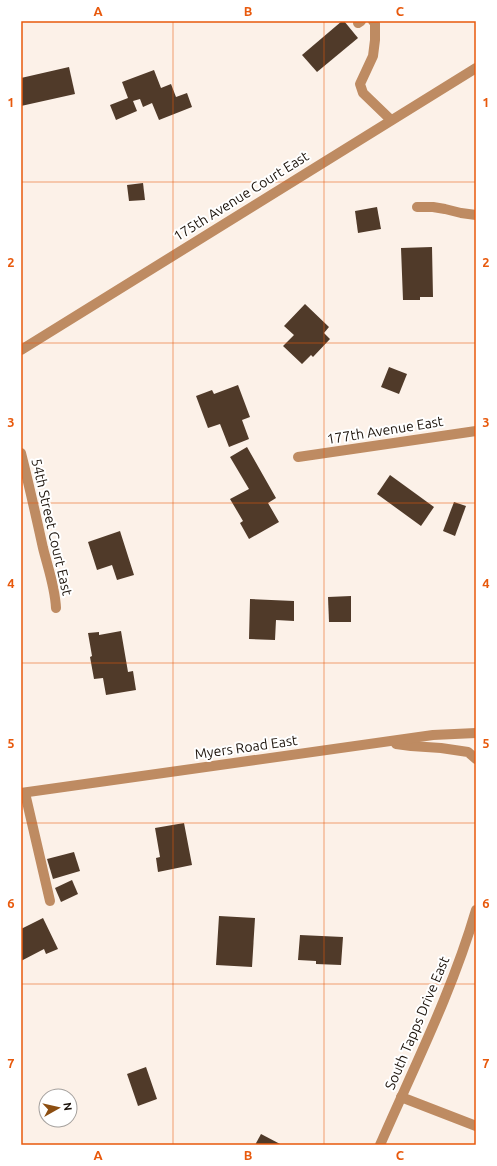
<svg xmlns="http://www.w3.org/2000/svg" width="497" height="1166" font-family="Ubuntu,sans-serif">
	<rect width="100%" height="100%" fill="#fcf1e8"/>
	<!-- building -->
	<g fill="#503a29">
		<polygon points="342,21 344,21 358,38 317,72 302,55"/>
		<polygon points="69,67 75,94 21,106 21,78"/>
		<polygon points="154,70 161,88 171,84 176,97 187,93 192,107 159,120 152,103 143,107 140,99 133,101 137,111 116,120 110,105 128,98 122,82"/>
		<polygon points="143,183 145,200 129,201 127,185"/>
		<polygon points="377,207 381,229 358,233 355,211"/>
		<polygon points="432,247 433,297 420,297 420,300 403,300 401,248"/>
		<polygon points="305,304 329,327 324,333 330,339 313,357 311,355 302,364 283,346 294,335 284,326"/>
		<polygon points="389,367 407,374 399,394 381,387"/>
		<polygon points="238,385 250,417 242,420 249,439 229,447 220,424 208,428 196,396 212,390 214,394"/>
		<polygon points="247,447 276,498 268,503 279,522 249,539 240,523 243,521 230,499 249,489 230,457"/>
		<polygon points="390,475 434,507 421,526 377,494"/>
		<polygon points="454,502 466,506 455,536 443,531"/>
		<polygon points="120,531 134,575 117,580 112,565 97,570 88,542"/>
		<polygon points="351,596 351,622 329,622 328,597"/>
		<polygon points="250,599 294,601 294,621 276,620 275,640 249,639"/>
		<polygon points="121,631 128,672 133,671 136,690 106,695 103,678 94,679 90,657 92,656 88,633 99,632 99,635"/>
		<polygon points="184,823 192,865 158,872 156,858 160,857 155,828"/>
		<polygon points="74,852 80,871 53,879 47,859"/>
		<polygon points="72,880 78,894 61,902 55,888"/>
		<polygon points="219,916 255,918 252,967 216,965"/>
		<polygon points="43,918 58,949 46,954 44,949 21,961 21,929"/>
		<polygon points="300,935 343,937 341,965 316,964 316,961 298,960"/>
		<polygon points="146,1067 157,1099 138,1106 127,1074"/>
		<polygon points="261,1134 282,1145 255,1145"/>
	</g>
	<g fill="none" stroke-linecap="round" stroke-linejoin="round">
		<!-- minor -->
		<g stroke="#be8b62" stroke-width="10">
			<polyline points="373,21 375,23 375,40 373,56 360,84 363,93 391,120"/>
			<polyline points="358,23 361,21"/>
			<polyline points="417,207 433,207 445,209 461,213 476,215"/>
			<polyline points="21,350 476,68"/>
			<path d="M 21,453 C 29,485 36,516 43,548 C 48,568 55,587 56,608"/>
			<polyline points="298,457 476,431"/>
			<polyline points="396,744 411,746 441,748 468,752 476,759"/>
			<polyline points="21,793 433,735 476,733"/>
			<polyline points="25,793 50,901"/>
			<polyline points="401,1097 476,1126"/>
			<path d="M 380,1145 C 414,1067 452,992 476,910"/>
		</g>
	</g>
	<!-- grid -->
	<path fill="none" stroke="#e8590c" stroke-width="1" stroke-opacity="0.55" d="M 173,21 L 173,1145M 324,21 L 324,1145M 21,182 L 476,182M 21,343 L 476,343M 21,503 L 476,503M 21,663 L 476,663M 21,823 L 476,823M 21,984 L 476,984"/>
	<g text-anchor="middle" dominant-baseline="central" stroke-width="4" stroke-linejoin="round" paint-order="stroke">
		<!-- street labels -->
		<g font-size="14" fill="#1b120a" stroke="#fff">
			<text transform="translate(241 196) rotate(-32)">175th Avenue Court East</text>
			<text transform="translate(385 430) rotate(-9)">177th Avenue East</text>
			<text transform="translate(52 527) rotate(77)">54th Street Court East</text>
			<text transform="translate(246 747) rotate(-8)">Myers Road East</text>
			<text transform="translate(417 1023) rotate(-67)">South Tapps Drive East</text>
		</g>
	</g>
	<!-- border -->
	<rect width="497" height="1166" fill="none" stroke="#ffffff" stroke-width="44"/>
	<!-- north arrow -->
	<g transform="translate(58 1108) rotate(82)"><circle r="19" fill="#ffffff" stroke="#a4a09d"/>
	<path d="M0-3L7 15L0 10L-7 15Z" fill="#8c4e11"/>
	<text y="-6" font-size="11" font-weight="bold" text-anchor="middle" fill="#1b120a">N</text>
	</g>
	<rect x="22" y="22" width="453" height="1122" fill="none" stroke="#e8590c" stroke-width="1.5"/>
	<g font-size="13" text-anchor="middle" font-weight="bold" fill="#e8590c">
		<text x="98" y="16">A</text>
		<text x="248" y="16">B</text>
		<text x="400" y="16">C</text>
		<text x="11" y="107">1</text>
		<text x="486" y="107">1</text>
		<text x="11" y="267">2</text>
		<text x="486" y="267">2</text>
		<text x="11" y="427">3</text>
		<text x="486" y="427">3</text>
		<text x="11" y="588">4</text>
		<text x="486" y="588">4</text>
		<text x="11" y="748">5</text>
		<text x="486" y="748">5</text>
		<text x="11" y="908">6</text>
		<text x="486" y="908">6</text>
		<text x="11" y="1068">7</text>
		<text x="486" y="1068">7</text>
		<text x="98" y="1160">A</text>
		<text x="248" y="1160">B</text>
		<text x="400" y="1160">C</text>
	</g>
</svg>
